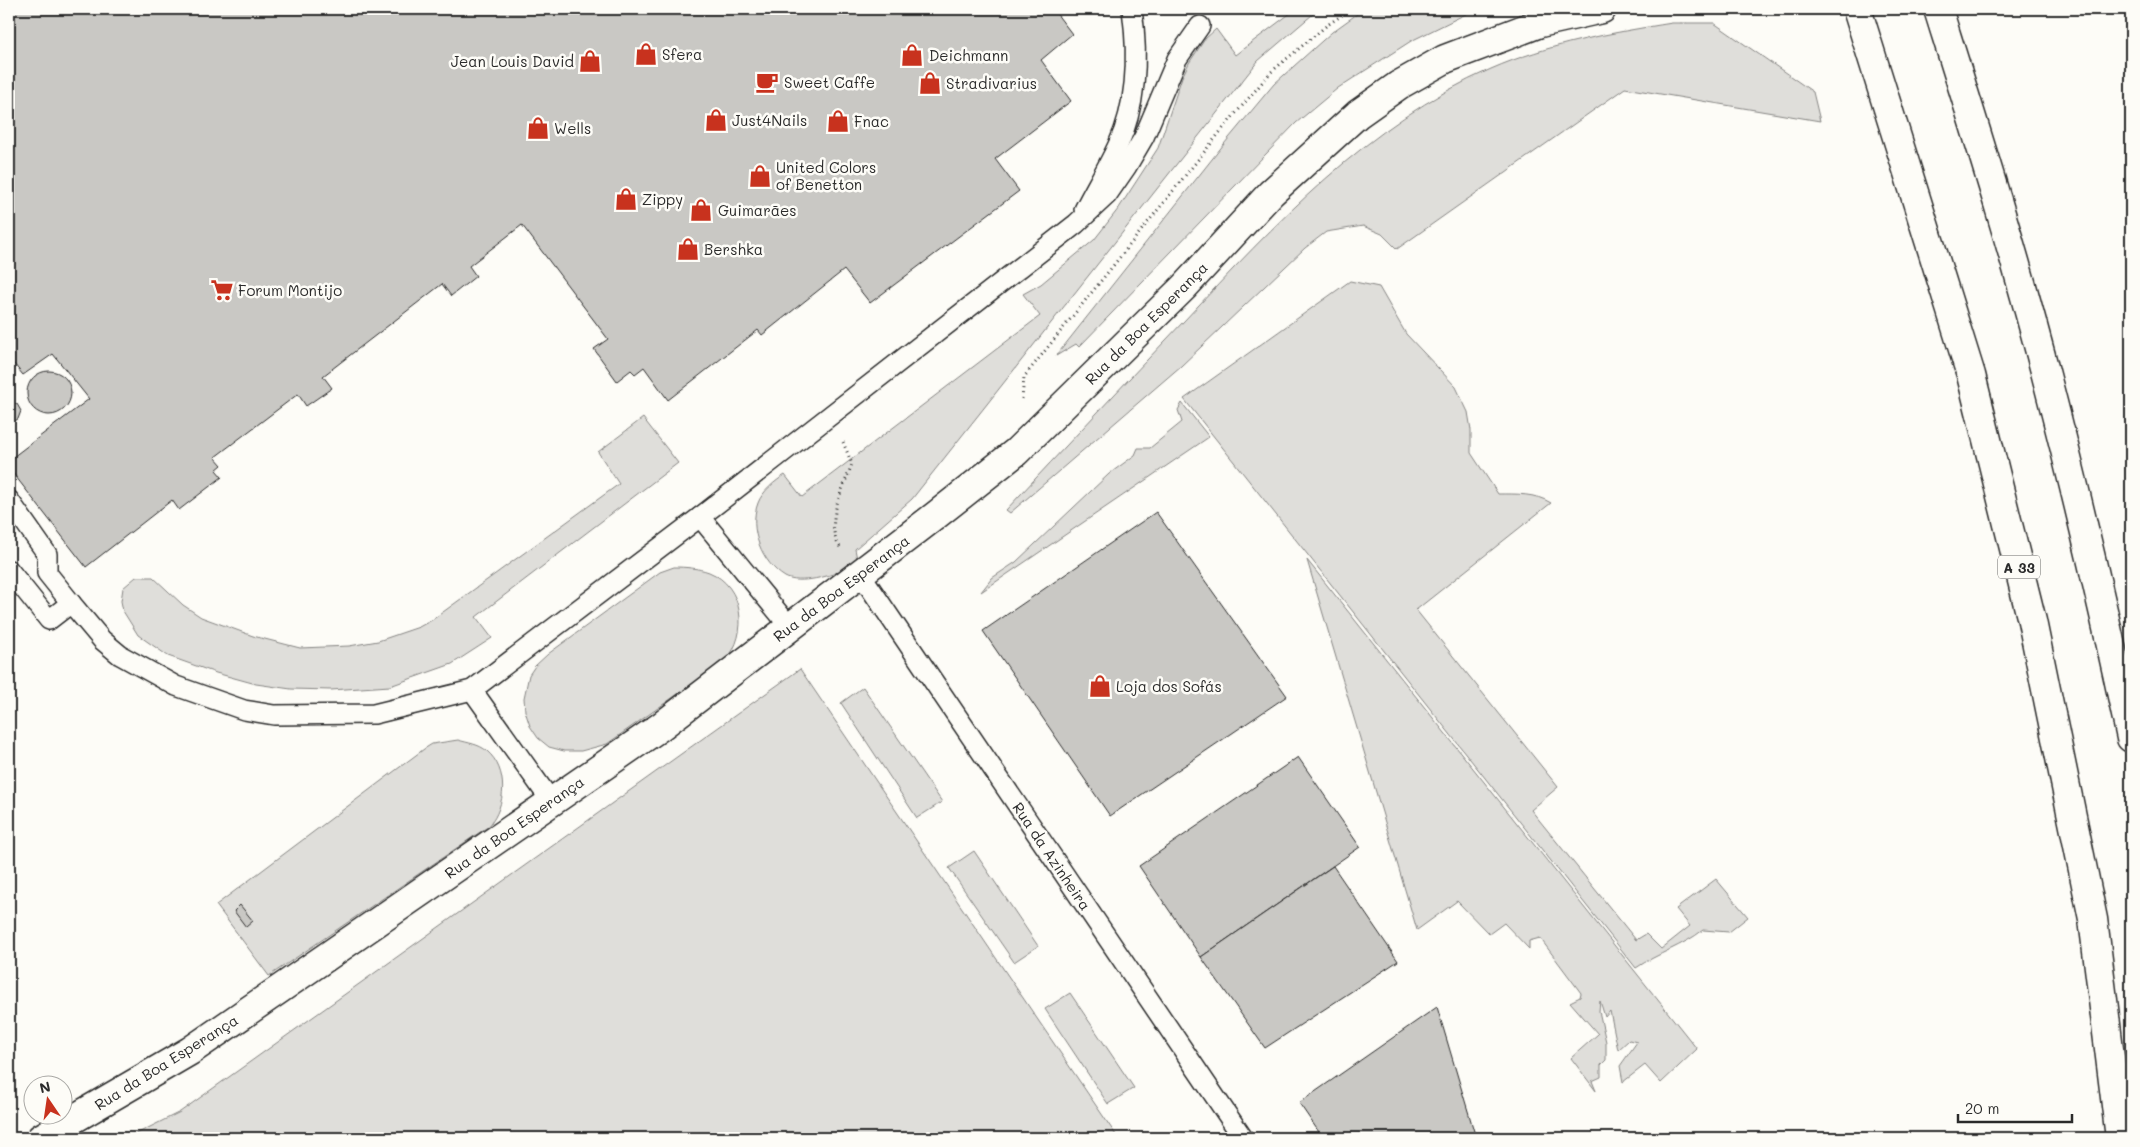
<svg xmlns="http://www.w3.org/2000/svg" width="2140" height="1147" font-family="Mali,sans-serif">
	<rect width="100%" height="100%" fill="#fdfcf7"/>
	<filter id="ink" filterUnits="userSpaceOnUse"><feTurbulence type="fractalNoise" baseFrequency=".02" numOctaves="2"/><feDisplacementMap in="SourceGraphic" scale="10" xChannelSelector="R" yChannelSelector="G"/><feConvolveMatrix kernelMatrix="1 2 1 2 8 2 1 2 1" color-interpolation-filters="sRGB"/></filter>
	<g filter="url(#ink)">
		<!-- green -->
		<g fill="#dfdeda" stroke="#858482">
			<path d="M 1296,9 L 1319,9 L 1258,61 L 912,499 L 855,549 L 857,559 C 854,562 850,566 845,569 C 832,576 799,585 785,577 C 762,563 748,529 758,503 C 762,492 775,481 785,475 L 802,497 L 1040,316 L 1023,294 L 1041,284 L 1094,240 L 1119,208 L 1158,148 L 1182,77 L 1189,63 L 1205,39 L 1216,29 L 1235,55 Z"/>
			<polygon points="1364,9 1476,9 1411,41 1338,88 1296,123 1079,347 1076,344 1056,356 1224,144 1274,84 1332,32"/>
			<path d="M 1672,23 L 1714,23 L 1813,92 L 1820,121 L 1625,88 L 1397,249 L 1382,234 L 1363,226 L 1326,232 L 1305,248 L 1181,366 L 1010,513 L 1006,510 C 1065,447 1124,384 1184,321 C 1274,225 1368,123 1491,69 C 1548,44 1610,33 1672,23 Z"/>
			<path d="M 1350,281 L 1379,287 L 1406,334 L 1456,387 L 1468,412 L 1471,430 L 1471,453 L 1498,494 C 1516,494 1535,493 1551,503 L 1416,610 L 1558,787 L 1531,810 L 1636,940 L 1646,934 L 1661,949 L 1690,926 L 1676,909 L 1716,879 L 1748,917 L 1729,932 L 1703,930 C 1683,946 1658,953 1636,968 L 1184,399 Z"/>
			<polygon points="1182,403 1209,437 981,592 992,578 1016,562 1109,474 1135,455 1138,448 1150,448 1182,422 1178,410"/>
			<polygon points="643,418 678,463 476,617 492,638 452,664 390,686 331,690 291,689 256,684 216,673 168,656 138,635 123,611 121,601 123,588 136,577 153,577 183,605 201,617 253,636 300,648 349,646 378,641 419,627 432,620 619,484 598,452"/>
			<polygon points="1307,560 1697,1049 1661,1083 1645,1065 1623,1082 1620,1066 1637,1042 1629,1040 1618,1050 1610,1011 1605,1017 1600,1001 1599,1011 1606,1042 1606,1060 1601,1065 1601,1077 1592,1081 1596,1091 1571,1058 1598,1034 1570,1002 1580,997 1581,993 1540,938 1529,941 1529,949 1504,923 1489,934 1457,901 1417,930"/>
			<path d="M 674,567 C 685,567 698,568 709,572 C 744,586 749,634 726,660 L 607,744 L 581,751 L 564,751 L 549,747 L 538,738 L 530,726 L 525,711 L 524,698 L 529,675 L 535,666 L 548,654 L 660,572 Z"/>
			<polygon points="800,669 1118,1138 128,1138 180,1112"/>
			<polygon points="863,687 942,802 917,818 841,703"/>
			<path d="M 458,740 C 468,743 479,744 487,751 C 509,770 506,806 489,826 L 269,976 L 216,905 L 424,749 L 432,744 Z"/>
			<polygon points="974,851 1038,946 1014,962 949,868"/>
			<polygon points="1070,993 1134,1088 1108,1104 1045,1009"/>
		</g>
		<!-- building -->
		<g fill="#c9c8c4" stroke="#2b2b2b">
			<polygon points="9,9 1053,9 1072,34 1041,60 1071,101 995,159 1019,191 870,303 844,270 762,335 758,330 668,400 644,367 635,374 631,370 617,381 594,349 608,339 522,225 469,266 476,276 451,296 442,284 323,376 332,388 306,406 298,394 215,457 222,465 216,470 222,477 179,510 172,500 86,567 9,468 9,460 89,399 53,354 23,375 9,358"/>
			<circle cx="49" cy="393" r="22"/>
			<polygon points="9,401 17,404 21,411 18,419 9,424"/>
			<polygon points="1156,512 1287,696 1110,816 983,631"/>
			<polygon points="1298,757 1360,847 1201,957 1139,866"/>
			<polygon points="1333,866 1398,961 1265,1048 1201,957"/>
			<polygon points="240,905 253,921 246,927 234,911"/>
			<polygon points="1437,1007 1476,1138 1323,1138 1299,1103"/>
		</g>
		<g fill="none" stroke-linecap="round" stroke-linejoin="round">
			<defs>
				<g id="lane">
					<path d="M 1084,210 C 1095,188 1108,167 1118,145 C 1137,104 1138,53 1132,9"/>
					<polyline points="9,500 47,554 47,573 71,603"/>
					<polyline points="700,517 790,627"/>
					<polyline points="9,570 49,620 71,603 102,640 120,655 176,686 244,710 274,715 374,714 472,690 700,517 1076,224 1107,195 1127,166 1144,137 1177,59 1200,26"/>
					<polyline points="860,573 1243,1138"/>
					<polyline points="472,690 551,801"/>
				</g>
				<polyline id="secondary" points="41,1138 190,1051 660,727 935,516 1016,452 1184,287 1271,193 1358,114 1399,85 1445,59 1540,23 1602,9"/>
				<g id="highway">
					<polyline points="1857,9 1971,375 2032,621 2093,919 2120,1138"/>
					<path d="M 1938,9 C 1977,134 2017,260 2049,387 C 2079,503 2106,620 2131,738"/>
				</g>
			</defs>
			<!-- lane casing -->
			<use href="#lane" stroke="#2b2b2b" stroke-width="22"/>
			<!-- secondary casing -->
			<use href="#secondary" stroke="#2b2b2b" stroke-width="31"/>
			<!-- highway casing -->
			<use href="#highway" stroke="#2b2b2b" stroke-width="31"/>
			<!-- path -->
			<g stroke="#2b2b2b" stroke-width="3" stroke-dasharray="1 4" stroke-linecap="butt">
				<polyline points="1022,399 1024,377 1225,126 1271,72 1326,26 1351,9"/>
				<path d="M 840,547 C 823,524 844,487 852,464 L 843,442"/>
			</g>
			<!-- lane -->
			<use href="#lane" stroke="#fdfcf7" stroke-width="19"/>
			<!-- secondary -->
			<use href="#secondary" stroke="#fdfcf7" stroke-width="28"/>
			<!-- highway -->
			<use href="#highway" stroke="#fdfcf7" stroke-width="28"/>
		</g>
	</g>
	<!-- icons -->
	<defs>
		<symbol id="shop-bare" viewBox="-9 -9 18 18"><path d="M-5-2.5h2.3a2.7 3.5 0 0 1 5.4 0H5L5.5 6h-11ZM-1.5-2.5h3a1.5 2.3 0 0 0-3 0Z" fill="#c8321e" stroke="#fdfcf7" stroke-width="2.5" paint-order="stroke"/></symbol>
		<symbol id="cafe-bare" viewBox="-9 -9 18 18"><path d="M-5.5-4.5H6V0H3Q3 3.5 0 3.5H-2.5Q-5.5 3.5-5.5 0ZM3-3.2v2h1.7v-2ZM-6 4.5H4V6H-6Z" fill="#c8321e" stroke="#fdfcf7" stroke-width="2.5" paint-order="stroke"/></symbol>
		<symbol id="supermarket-bare" viewBox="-9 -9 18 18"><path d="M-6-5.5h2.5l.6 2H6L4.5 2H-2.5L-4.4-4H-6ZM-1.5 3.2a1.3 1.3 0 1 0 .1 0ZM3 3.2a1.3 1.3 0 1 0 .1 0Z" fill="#c8321e" stroke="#fdfcf7" stroke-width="2.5" paint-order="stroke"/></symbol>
	</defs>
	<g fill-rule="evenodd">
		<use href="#shop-bare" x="630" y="38" width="32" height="32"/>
		<use href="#shop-bare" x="896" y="39" width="32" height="32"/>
		<use href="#shop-bare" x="574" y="45" width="32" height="32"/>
		<use href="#cafe-bare" x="751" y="66" width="32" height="32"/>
		<use href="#shop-bare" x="914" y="67" width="32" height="32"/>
		<use href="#shop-bare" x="700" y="104" width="32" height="32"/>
		<use href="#shop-bare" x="822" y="105" width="32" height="32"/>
		<use href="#shop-bare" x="522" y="112" width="32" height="32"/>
		<use href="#shop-bare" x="744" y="160" width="32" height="32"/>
		<use href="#shop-bare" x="610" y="183" width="32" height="32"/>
		<use href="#shop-bare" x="685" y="194" width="32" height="32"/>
		<use href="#shop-bare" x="672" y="233" width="32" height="32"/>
		<use href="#supermarket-bare" x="206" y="274" width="32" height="32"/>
		<use href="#shop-bare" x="1084" y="670" width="32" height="32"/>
	</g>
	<g text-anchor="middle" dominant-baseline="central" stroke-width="5" stroke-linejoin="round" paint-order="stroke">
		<!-- shield labels -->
		<rect fill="#fdfcf7" stroke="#6a6a68" stroke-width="1" x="1998" y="555.5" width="42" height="23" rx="4"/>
		<g font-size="14" font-weight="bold" fill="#2b2b2b">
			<text x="2019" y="567">A 33</text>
		</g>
		<!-- poi labels -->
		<g font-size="15" fill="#2b2b2b" stroke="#fdfcf7" text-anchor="start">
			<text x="662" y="54">Sfera</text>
			<text x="929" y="55">Deichmann</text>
			<text x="574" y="61" text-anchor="end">Jean Louis David</text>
			<text x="784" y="82">Sweet Caffe</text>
			<text x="946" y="83">Stradivarius</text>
			<text x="732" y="120">Just4Nails</text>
			<text x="854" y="121">Fnac</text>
			<text x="554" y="128">Wells</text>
			<text x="776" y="167">United Colors<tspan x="776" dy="17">of Benetton</tspan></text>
			<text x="642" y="199">Zippy</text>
			<text x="718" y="210">Guimarães</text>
			<text x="704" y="249">Bershka</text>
			<text x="238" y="290">Forum Montijo</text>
			<text x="1116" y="686">Loja dos Sofás</text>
		</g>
		<!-- street labels -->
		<g font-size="15" fill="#2b2b2b" stroke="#fdfcf7">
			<text transform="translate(1146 323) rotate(-45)">Rua da Boa Esperança</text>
			<text transform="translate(841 588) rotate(-37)">Rua da Boa Esperança</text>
			<text transform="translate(514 827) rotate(-35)">Rua da Boa Esperança</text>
			<text transform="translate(1052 856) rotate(56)">Rua da Azinheira</text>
			<text transform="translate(166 1062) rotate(-32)">Rua da Boa Esperança</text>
		</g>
	</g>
	<!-- margin -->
	<rect width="2140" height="1147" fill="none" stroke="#fdfcf7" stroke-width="30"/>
	<rect x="15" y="15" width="2110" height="1117" fill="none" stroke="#2b2b2b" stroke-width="2" filter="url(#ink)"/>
	<!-- north arrow -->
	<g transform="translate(48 1100) rotate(347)"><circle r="24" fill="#fdfcf7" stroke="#a9a8a5"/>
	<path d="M0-4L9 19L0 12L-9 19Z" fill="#c8321e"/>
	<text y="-8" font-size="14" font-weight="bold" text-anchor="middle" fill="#2b2b2b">N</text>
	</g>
	<!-- scale -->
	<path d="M1958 1114v8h114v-8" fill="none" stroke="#2b2b2b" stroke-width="2.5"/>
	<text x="1965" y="1114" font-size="15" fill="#2b2b2b" stroke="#fdfcf7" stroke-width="4" paint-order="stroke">20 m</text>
</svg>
